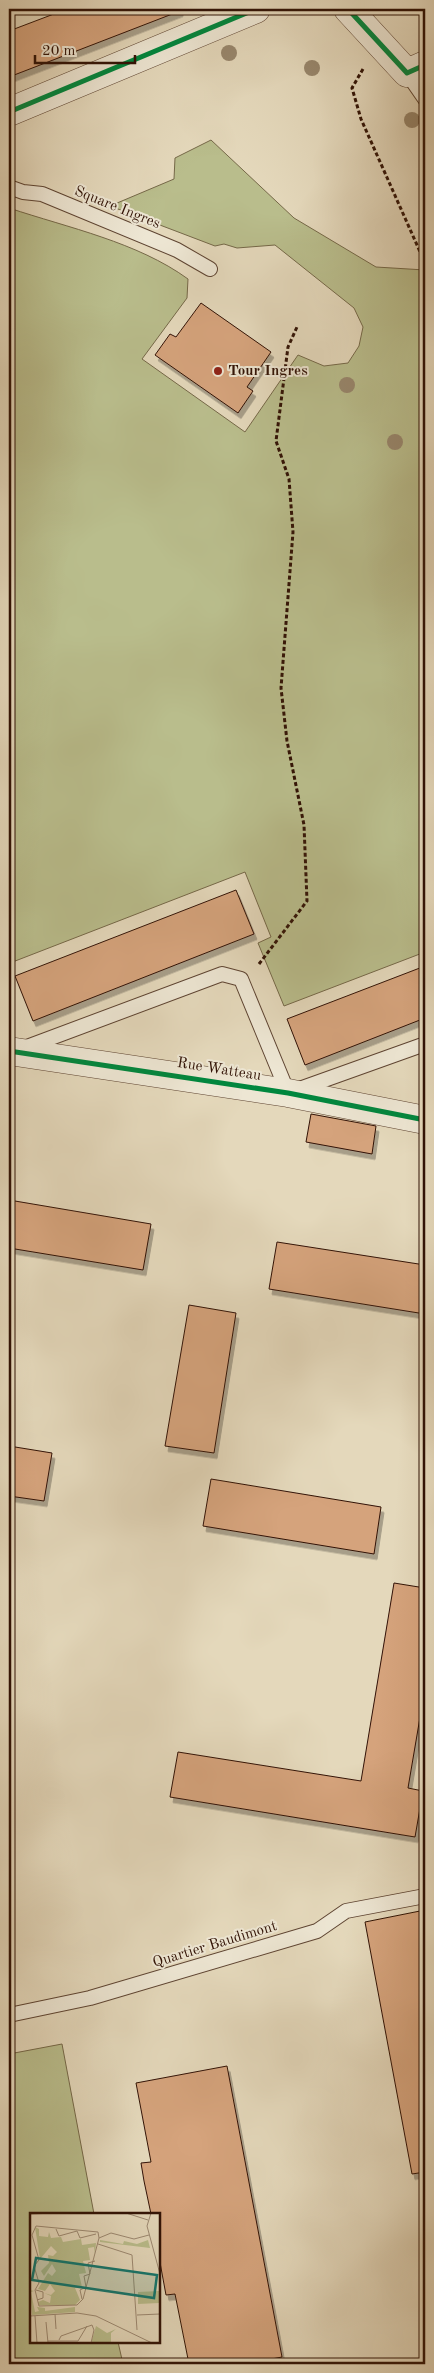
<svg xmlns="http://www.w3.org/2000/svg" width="434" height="2373" font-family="'Old Standard TT',serif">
	<defs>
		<filter id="shadow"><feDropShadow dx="3" dy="5.5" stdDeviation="0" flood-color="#0004"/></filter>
	</defs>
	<rect width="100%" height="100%" fill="#e4d8bb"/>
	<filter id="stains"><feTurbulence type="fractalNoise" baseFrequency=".004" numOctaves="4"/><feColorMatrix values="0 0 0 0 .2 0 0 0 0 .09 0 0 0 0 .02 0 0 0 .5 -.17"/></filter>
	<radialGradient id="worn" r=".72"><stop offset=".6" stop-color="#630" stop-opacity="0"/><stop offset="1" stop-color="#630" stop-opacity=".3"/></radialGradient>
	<!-- green -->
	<g fill="#b9bd8c" stroke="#756848">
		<path d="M 211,140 L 294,218 L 376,267 L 425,270 L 425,952 L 284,1006 L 258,943 L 271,937 L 245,872 L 10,963 L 9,959 L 9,208 C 69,228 137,242 188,279 L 187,298 L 142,359 L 245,432 L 298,355 L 324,366 L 348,363 L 359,346 L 363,327 L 354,308 L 275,245 L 237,248 L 224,244 L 215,246 L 110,206 L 174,179 L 175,158 Z"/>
		<polygon points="62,2044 94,2214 31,2214 31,2342 118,2342 123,2364 9,2364 9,2054"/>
	</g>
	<!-- building -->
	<g fill="#d5a37c" stroke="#311205" filter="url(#shadow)">
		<polygon points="67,9 180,9 180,11 9,77 9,31"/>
		<polygon points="201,303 271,352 247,387 253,391 238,413 155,355 170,334 176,337"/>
		<polygon points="236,890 254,934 33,1021 15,976"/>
		<polygon points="425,966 425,1018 305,1065 287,1019"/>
		<polygon points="311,1114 376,1126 372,1154 306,1142"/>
		<polygon points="9,1200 151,1224 143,1270 9,1248"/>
		<polygon points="277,1242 425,1265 425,1314 269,1289"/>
		<polygon points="189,1305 236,1313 214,1453 165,1446"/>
		<polygon points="9,1446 52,1453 44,1501 9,1496"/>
		<polygon points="211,1479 381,1507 374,1554 203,1526"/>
		<polygon points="394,1583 425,1588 425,1688 408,1788 423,1791 415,1837 170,1797 178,1752 361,1781"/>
		<polygon points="425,1910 425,2172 412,2174 365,1922"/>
		<polygon points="227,2066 282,2357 245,2364 189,2364 175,2294 166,2295 159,2257 159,2214 151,2214 144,2181 141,2163 151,2162 136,2083"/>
	</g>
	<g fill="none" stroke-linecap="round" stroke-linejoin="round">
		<defs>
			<g id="service">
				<polyline points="407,73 425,99"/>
				<polyline points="9,187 23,192 42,194 177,250 210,269"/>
				<polyline points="24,1048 222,974 241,979 288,1093 425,1044"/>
				<polyline points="9,2015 90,1998 317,1931 346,1911 425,1896"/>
			</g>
			<g id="minor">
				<polyline points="348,9 407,73 425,65"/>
				<polyline points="9,112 256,9"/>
				<polyline points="9,1051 288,1093 425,1120"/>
			</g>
		</defs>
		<!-- service casing -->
		<use href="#service" stroke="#5e4432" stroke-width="16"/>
		<!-- minor casing -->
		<use href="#minor" stroke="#5e4432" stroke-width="29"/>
		<!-- path -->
		<g stroke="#311205" stroke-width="3" stroke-dasharray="4 2.5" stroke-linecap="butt">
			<polyline points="363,69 352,88 361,119 425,263"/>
			<polyline points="259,964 307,901 304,825 287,741 281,688 293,532 289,479 276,441 288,347 297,327"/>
		</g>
		<!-- service -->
		<use href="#service" stroke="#ede6d3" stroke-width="14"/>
		<!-- minor -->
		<use href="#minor" stroke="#ede6d3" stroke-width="28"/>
		<defs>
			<g id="cycleway">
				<polyline points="348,9 407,73 425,65"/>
				<polyline points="9,112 256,9"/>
				<polyline points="9,1051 288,1093 425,1120"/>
			</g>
		</defs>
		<!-- cycleway casing -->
		<use href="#cycleway" stroke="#ede6d3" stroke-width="8"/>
		<!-- cycleway -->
		<use href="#cycleway" stroke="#00873e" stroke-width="5"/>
	</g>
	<!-- trees -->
	<g fill="#98876d">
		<circle cx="229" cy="53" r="8"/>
		<circle cx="312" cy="68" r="8"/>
		<circle cx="412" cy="120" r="8"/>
		<circle cx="347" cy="385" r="8"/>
		<circle cx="395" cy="442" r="8"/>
	</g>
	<!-- markers -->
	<circle fill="#8f2418" stroke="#ede6d3" stroke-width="2" cx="218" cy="371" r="5"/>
	<g text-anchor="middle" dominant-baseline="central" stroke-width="4" stroke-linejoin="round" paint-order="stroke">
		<!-- street labels -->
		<g font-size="15" fill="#311205" stroke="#ede6d3">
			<text transform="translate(117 208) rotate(22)">Square Ingres</text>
			<text transform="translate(219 1070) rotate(9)">Rue Watteau</text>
			<text transform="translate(215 1945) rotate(-17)">Quartier Baudimont</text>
		</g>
		<!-- poi labels -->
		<g font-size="15" font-weight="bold" fill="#311205" stroke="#ede6d3" text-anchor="start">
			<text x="228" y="371">Tour Ingres</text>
		</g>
	</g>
	<!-- overview -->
	<g transform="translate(30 2213)">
		<rect width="130" height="130" fill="#e4d8bb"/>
		<path d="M 5,14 L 9,16 L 9,23 L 18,24 L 19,19 L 21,25 L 31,24 L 33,29 L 51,26 L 52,32 L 66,30 L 65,41 L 64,34 L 58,35 L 60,47 L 53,48 L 56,60 L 49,61 L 52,74 L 45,75 L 50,87 L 45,92 L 9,92 L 8,89 L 13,87 L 20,90 L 21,83 L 14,80 L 21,82 L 25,78 L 20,71 L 15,78 L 8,76 L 18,60 L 22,63 L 26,58 L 22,51 L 14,63 L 11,58 L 19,50 L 18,42 L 23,43 L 27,39 L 21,33 L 10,46 ZM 70,27 L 93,31 L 94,28 L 107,31 L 118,27 L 120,35 L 70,29 ZM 0,77 L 4,78 L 1,79 L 5,99 L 9,98 L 7,94 L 15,95 L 15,98 L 45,94 L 45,99 L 2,102 ZM 129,78 L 129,90 L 108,91 L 108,79 ZM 66,113 L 77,120 L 86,116 L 81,120 L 81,130 L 61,130 Z" fill="#b9bd8c"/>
		<path fill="none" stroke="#9c8972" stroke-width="1" d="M 96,0 L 118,7M 121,0 L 117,13 L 130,61M 0,1 L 25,0M 26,16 L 29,23 L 47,18 L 50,25 L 66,21M 2,22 L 9,47 L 4,53 L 9,70 L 5,77 L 9,93 L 47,92M 2,22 L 6,13 L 68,19 L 69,25M 69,25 L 81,20 L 104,26 L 119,22M 68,31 L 102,42 L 107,117M 6,77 L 13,79 L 13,85 L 7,87M 52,86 L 50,77 L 56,74 L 54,63 L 60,61 L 58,50 L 65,48M 47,92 L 53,86 L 69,25M 25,101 L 26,116M 107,102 L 130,101M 0,103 L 47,100 L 66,103 L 122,130M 5,103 L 7,130M 16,109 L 18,130M 29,127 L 31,123 L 62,112 L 64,117 L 61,130M 18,128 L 48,128 L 57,113"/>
		<path fill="#0f766e" fill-opacity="0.15" stroke="#0f766e" stroke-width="2.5" d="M 6,45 L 127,62 L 124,85 L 2,67 Z"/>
		<rect width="130" height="130" fill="none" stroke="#311205" stroke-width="2.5"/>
	</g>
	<!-- margin -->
	<rect width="434" height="2373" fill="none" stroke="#e4d8bb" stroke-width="30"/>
	<rect x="10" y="10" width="414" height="2353" fill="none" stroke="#311205" stroke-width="2.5"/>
	<rect x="15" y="15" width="404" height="2343" fill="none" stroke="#311205"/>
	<!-- scale -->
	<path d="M35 55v8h100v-8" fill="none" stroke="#311205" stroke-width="2.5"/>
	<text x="42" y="55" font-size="15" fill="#311205" stroke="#ede6d3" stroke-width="4" paint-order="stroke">20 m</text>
	<rect width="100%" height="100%" filter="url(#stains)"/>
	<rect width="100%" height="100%" fill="url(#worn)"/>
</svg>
